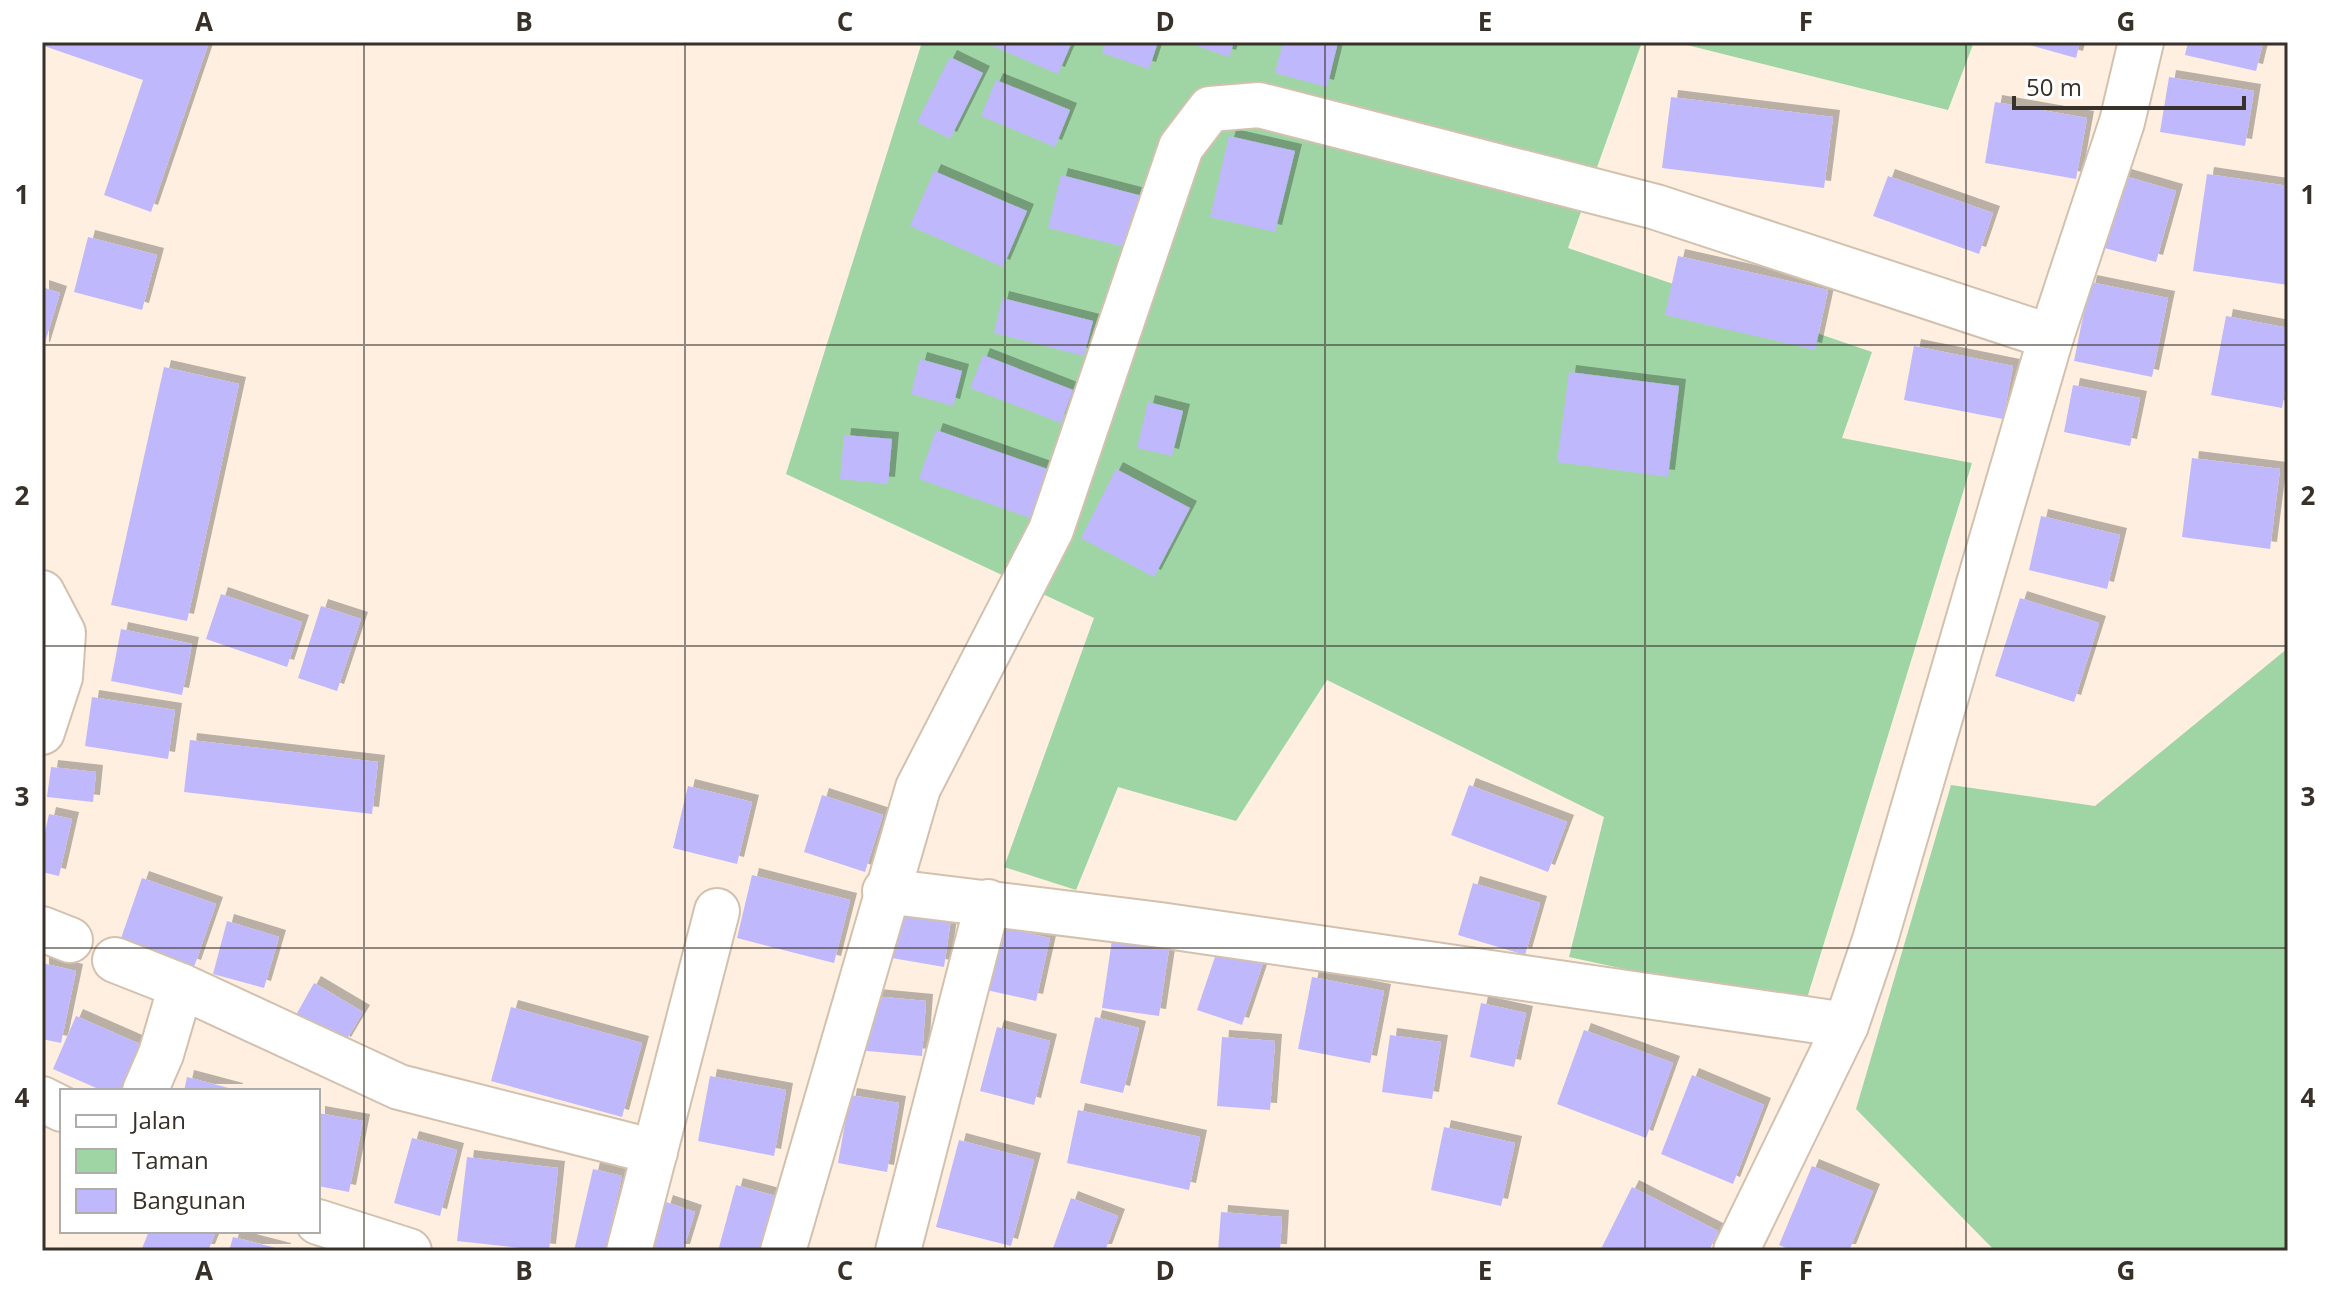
<svg xmlns="http://www.w3.org/2000/svg" width="2330" height="1293" font-family="'Open Sans',sans-serif">
	<defs>
		<filter id="shadow"><feDropShadow dx="7" dy="-7" stdDeviation="0" flood-color="#0004"/></filter>
	</defs>
	<rect width="100%" height="100%" fill="#feefe0"/>
	<!-- green -->
	<g fill="#9fd5a4">
		<polygon points="922,42 1642,42 1568,248 1872,352 1842,438 1972,463 1804,1008 1569,957 1604,817 1327,680 1236,821 1118,787 1076,890 1004,867 1094,618 786,474"/>
		<polygon points="1675,42 1974,42 1948,110"/>
		<polygon points="2288,648 2288,1251 1995,1251 1856,1109 1951,785 2095,806"/>
	</g>
	<!-- building -->
	<g fill="#c0b8fd" filter="url(#shadow)">
		<polygon points="42,42 209,42 151,212 104,195 143,80 44,46 42,52"/>
		<polygon points="983,42 1072,42 1058,74"/>
		<polygon points="1106,42 1158,42 1149,69 1102,53"/>
		<polygon points="1185,42 1234,42 1229,57"/>
		<polygon points="1283,42 1338,42 1327,87 1275,73"/>
		<polygon points="2019,42 2080,42 2076,58"/>
		<polygon points="2188,42 2263,42 2256,71 2185,55"/>
		<polygon points="950,57 983,73 950,139 917,122"/>
		<polygon points="2169,77 2254,91 2245,146 2160,132"/>
		<polygon points="996,80 1070,110 1055,147 981,116"/>
		<polygon points="1671,97 1833,117 1824,188 1662,168"/>
		<polygon points="1995,102 2087,118 2076,179 1985,163"/>
		<polygon points="1229,136 1295,151 1275,232 1210,217"/>
		<polygon points="934,171 1027,211 1003,267 910,226"/>
		<polygon points="2207,174 2288,186 2288,285 2193,271"/>
		<polygon points="1061,175 1146,197 1133,249 1048,228"/>
		<polygon points="2121,175 2176,191 2156,262 2101,247"/>
		<polygon points="1888,176 1993,213 1979,254 1873,216"/>
		<polygon points="88,237 157,255 142,310 74,292"/>
		<polygon points="1678,256 1828,290 1815,350 1665,315"/>
		<polygon points="2090,282 2168,298 2152,377 2074,361"/>
		<polygon points="42,287 60,293 43,349 42,349"/>
		<polygon points="1002,298 1093,321 1084,356 994,333"/>
		<polygon points="2226,316 2288,328 2288,376 2282,408 2211,395"/>
		<polygon points="1914,346 2013,366 2003,419 1904,400"/>
		<polygon points="983,355 1073,390 1061,423 970,388"/>
		<polygon points="920,359 962,371 953,406 911,394"/>
		<polygon points="164,367 239,384 187,621 111,605"/>
		<polygon points="1569,372 1679,386 1668,477 1557,462"/>
		<polygon points="2073,385 2140,398 2130,446 2064,432"/>
		<polygon points="1148,402 1183,411 1172,456 1137,448"/>
		<polygon points="936,430 1053,471 1036,520 919,479"/>
		<polygon points="844,435 892,439 888,484 840,479"/>
		<polygon points="2192,458 2280,469 2270,549 2182,537"/>
		<polygon points="1116,469 1190,508 1154,577 1081,538"/>
		<polygon points="2041,516 2120,535 2107,589 2029,570"/>
		<polygon points="221,594 302,622 287,667 206,639"/>
		<polygon points="2020,598 2099,623 2074,702 1995,676"/>
		<polygon points="321,606 361,619 337,691 298,678"/>
		<polygon points="121,629 192,644 182,695 111,681"/>
		<polygon points="92,697 175,710 168,759 85,746"/>
		<polygon points="190,740 378,762 372,814 184,792"/>
		<polygon points="51,767 96,772 93,802 47,797"/>
		<polygon points="1469,785 1567,822 1548,872 1451,835"/>
		<polygon points="688,786 752,802 737,864 673,848"/>
		<polygon points="822,795 883,815 865,872 804,852"/>
		<polygon points="49,814 72,819 59,876 42,872 42,846"/>
		<polygon points="752,875 850,900 834,963 737,938"/>
		<polygon points="142,878 216,904 194,967 120,941"/>
		<polygon points="1473,883 1540,903 1525,955 1458,935"/>
		<polygon points="894,910 951,919 944,967 886,957"/>
		<polygon points="227,921 279,937 264,988 213,974"/>
		<polygon points="991,925 1050,938 1036,1001 977,988"/>
		<polygon points="1221,939 1266,954 1242,1025 1197,1010"/>
		<polygon points="1112,940 1169,949 1159,1016 1102,1008"/>
		<polygon points="42,963 76,971 61,1043 42,1039"/>
		<polygon points="1312,977 1384,991 1370,1063 1298,1049"/>
		<polygon points="314,983 363,1012 344,1044 296,1015"/>
		<polygon points="862,995 926,1001 922,1056 857,1050"/>
		<polygon points="1481,1003 1526,1013 1514,1067 1470,1057"/>
		<polygon points="511,1007 642,1043 622,1117 491,1081"/>
		<polygon points="76,1016 156,1051 139,1091 103,1091 53,1069"/>
		<polygon points="1095,1017 1139,1028 1123,1093 1080,1083"/>
		<polygon points="997,1027 1050,1041 1034,1105 980,1091"/>
		<polygon points="1584,1030 1673,1063 1646,1138 1557,1104"/>
		<polygon points="1390,1035 1441,1042 1432,1099 1382,1092"/>
		<polygon points="1222,1037 1275,1041 1270,1110 1217,1106"/>
		<polygon points="1692,1075 1764,1105 1733,1184 1661,1154"/>
		<polygon points="710,1076 786,1090 774,1156 698,1141"/>
		<polygon points="187,1077 236,1090 236,1091 184,1091"/>
		<polygon points="850,1095 899,1103 887,1172 838,1163"/>
		<polygon points="1078,1110 1200,1137 1189,1190 1067,1163"/>
		<polygon points="318,1113 363,1121 349,1192 318,1186"/>
		<polygon points="1444,1127 1515,1143 1501,1206 1431,1190"/>
		<polygon points="412,1138 457,1150 440,1216 394,1203"/>
		<polygon points="959,1140 1034,1160 1011,1246 936,1227"/>
		<polygon points="467,1157 558,1168 549,1251 457,1241"/>
		<polygon points="1812,1166 1873,1191 1849,1251 1793,1251 1779,1245"/>
		<polygon points="593,1169 622,1176 605,1251 574,1251"/>
		<polygon points="736,1185 776,1196 762,1251 718,1251"/>
		<polygon points="1632,1187 1718,1231 1709,1251 1600,1251"/>
		<polygon points="1071,1198 1118,1216 1105,1251 1052,1251"/>
		<polygon points="666,1202 695,1212 683,1251 651,1251"/>
		<polygon points="1221,1212 1282,1217 1280,1251 1218,1251"/>
		<polygon points="149,1231 216,1231 208,1251 141,1251"/>
		<polygon points="233,1237 284,1250 284,1251 229,1251"/>
	</g>
	<g fill="none" stroke-linecap="round" stroke-linejoin="round">
		<defs>
			<g id="minor">
				<polyline points="42,593 63,633 60,677 42,732"/>
				<polyline points="885,891 1160,925 1846,1025"/>
				<polyline points="42,929 70,940"/>
				<polyline points="115,960 181,986 399,1087 655,1152"/>
				<polyline points="145,1091 161,1054 181,986"/>
				<polyline points="42,1099 62,1109"/>
				<polyline points="318,1222 409,1251"/>
				<polyline points="629,1251 717,911"/>
				<polyline points="783,1251 918,788 1051,530 1181,147 1210,109 1259,105 1656,207 2051,337"/>
				<polyline points="898,1251 988,902"/>
				<polyline points="1736,1251 1846,1025 1875,940 2051,337 2122,122 2141,42"/>
			</g>
		</defs>
		<!-- minor casing -->
		<use href="#minor" stroke="#d3c1af" stroke-width="48"/>
		<!-- minor -->
		<use href="#minor" stroke="#fff" stroke-width="44"/>
	</g>
	<!-- grid -->
	<path fill="none" stroke="#38312a" stroke-width="2" stroke-opacity="0.55" d="M 364,42 L 364,1251M 685,42 L 685,1251M 1005,42 L 1005,1251M 1325,42 L 1325,1251M 1645,42 L 1645,1251M 1966,42 L 1966,1251M 42,345 L 2288,345M 42,646 L 2288,646M 42,948 L 2288,948"/>
	<!-- border -->
	<rect width="2330" height="1293" fill="none" stroke="#ffffff" stroke-width="88"/>
	<!-- legend -->
	<rect x="60" y="1089" width="260" height="144" fill="#ffffff" stroke="#afadaa" stroke-width="2"/>
	<rect x="76" y="1115" width="40" height="12" fill="#ffffff" stroke="#afadaa" stroke-width="2"/>
	<text x="132" y="1129" font-size="24" fill="#38312a">Jalan</text>
	<rect x="76" y="1149" width="40" height="24" fill="#9fd5a4" stroke="#afadaa" stroke-width="2"/>
	<text x="132" y="1169" font-size="24" fill="#38312a">Taman</text>
	<rect x="76" y="1189" width="40" height="24" fill="#c0b8fd" stroke="#afadaa" stroke-width="2"/>
	<text x="132" y="1209" font-size="24" fill="#38312a">Bangunan</text>
	<!-- scale -->
	<path d="M2014 96v12h230v-12" fill="none" stroke="#38312a" stroke-width="4"/>
	<text x="2026" y="96" font-size="24" fill="#38312a" stroke="#ffffff" stroke-width="6" paint-order="stroke">50 m</text>
	<rect x="44" y="44" width="2242" height="1205" fill="none" stroke="#38312a" stroke-width="3"/>
	<g font-size="26" text-anchor="middle" font-weight="bold" fill="#38312a">
		<text x="204" y="31">A</text>
		<text x="524" y="31">B</text>
		<text x="845" y="31">C</text>
		<text x="1165" y="31">D</text>
		<text x="1485" y="31">E</text>
		<text x="1806" y="31">F</text>
		<text x="2126" y="31">G</text>
		<text x="22" y="204">1</text>
		<text x="2308" y="204">1</text>
		<text x="22" y="505">2</text>
		<text x="2308" y="505">2</text>
		<text x="22" y="806">3</text>
		<text x="2308" y="806">3</text>
		<text x="22" y="1107">4</text>
		<text x="2308" y="1107">4</text>
		<text x="204" y="1280">A</text>
		<text x="524" y="1280">B</text>
		<text x="845" y="1280">C</text>
		<text x="1165" y="1280">D</text>
		<text x="1485" y="1280">E</text>
		<text x="1806" y="1280">F</text>
		<text x="2126" y="1280">G</text>
	</g>
</svg>
